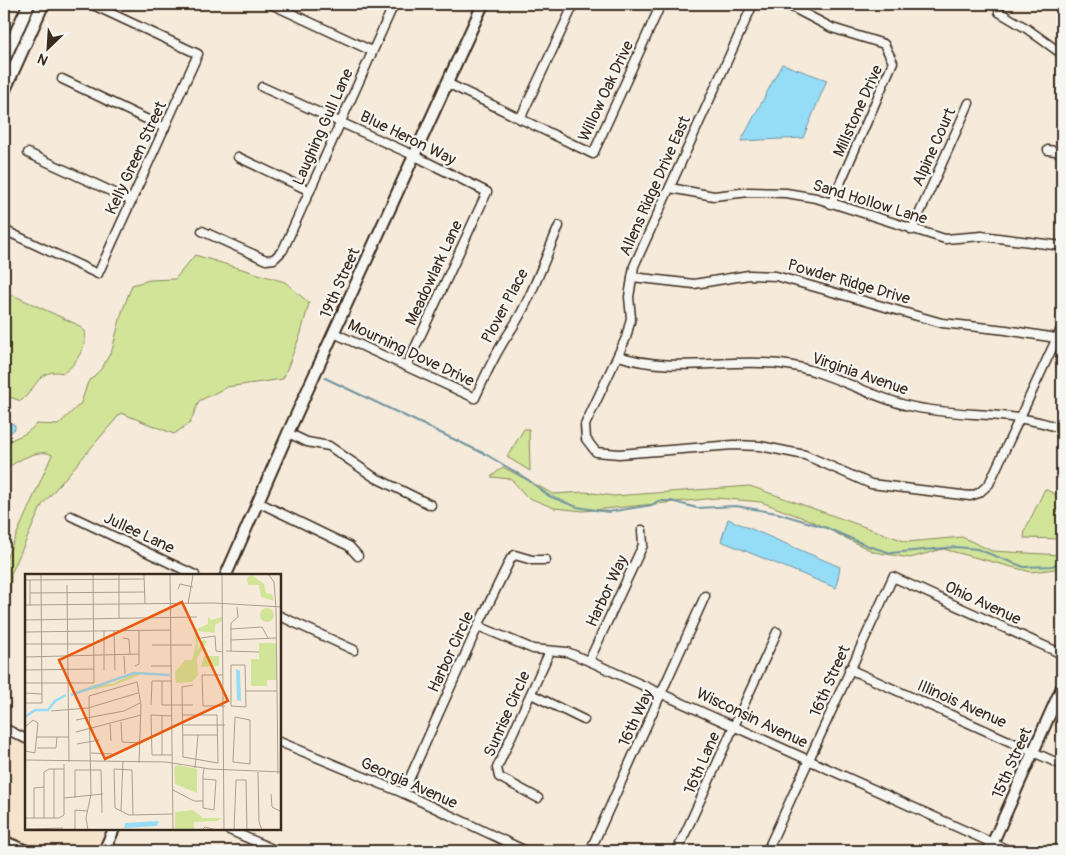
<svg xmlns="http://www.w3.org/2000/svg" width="1066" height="855" font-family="Pangolin,sans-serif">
	<rect width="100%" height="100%" fill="#f6ebdb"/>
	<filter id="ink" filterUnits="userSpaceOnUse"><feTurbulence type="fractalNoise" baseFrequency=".02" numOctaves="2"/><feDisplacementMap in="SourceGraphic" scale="10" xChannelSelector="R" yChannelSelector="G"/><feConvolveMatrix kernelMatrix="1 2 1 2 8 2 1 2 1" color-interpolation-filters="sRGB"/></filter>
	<g filter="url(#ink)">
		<!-- built -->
		<polygon fill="#f6e3cb" points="4,732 26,743 26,829 107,829 97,851 34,851 4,837"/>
		<!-- green -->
		<g fill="#d1e498" stroke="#86875b">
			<path d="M 195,255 L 285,282 L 309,303 L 301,333 L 283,379 L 227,387 L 199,401 L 190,423 L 174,434 L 121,413 L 42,505 L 11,574 L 10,596 L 4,611 L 4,563 L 52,455 C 41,447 12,462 4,472 L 4,445 C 17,434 23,439 36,424 L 58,425 L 81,403 L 88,382 L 102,368 L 112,350 L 122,312 L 132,285 L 149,280 L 175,279 Z"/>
			<path d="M 4,291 L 76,324 L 85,331 C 88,344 75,367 63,373 C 39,367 36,389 21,401 L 4,395 Z"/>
			<polygon points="524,429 529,429 530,471 507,457"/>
			<polygon points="503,467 553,494 585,492 614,496 750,486 907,542 962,537 992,551 1062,555 1062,572 1055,569 1031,572 943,549 910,558 874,552 811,521 761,502 717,498 583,511 554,508 527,497 511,479 491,477"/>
			<polygon points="1045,489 1062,498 1062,539 1024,538 1025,530"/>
		</g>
		<!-- water -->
		<g fill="#95dcf7" stroke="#7195a0">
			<polygon points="782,64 827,80 803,138 741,141"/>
			<polygon points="4,419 15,425 15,429 4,438"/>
			<polygon points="728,519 840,567 836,588 721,541"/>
		</g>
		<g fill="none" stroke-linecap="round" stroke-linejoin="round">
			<!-- stream -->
			<polyline stroke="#7195a0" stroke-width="2" points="325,378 487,455 527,479 549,496 577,507 608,512 652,505 658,501 671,501 697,508 736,506 777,513 827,528 868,546 891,553 956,547 977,549 1024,567 1052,566 1062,562"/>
			<defs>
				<g id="minor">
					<polyline points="271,4 372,51"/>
					<polyline points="753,4 634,266 629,297 631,318 626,338 585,425 586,439 596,452 619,454 733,445 760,446 805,455 871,484 970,496 979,493 989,484 1062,327"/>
					<polyline points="786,4 832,28 884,44 893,62 831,204"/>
					<polyline points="999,12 1026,28 1062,54"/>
					<polyline points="62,79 165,128"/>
					<polyline points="447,83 593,154 661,4"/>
					<polyline points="262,87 413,155 487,192 407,365"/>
					<polyline points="520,119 574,4"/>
					<polyline points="1048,150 1062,152"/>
					<polyline points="28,153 132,201"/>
					<polyline points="238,157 310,191"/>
					<polyline points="670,188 714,196 749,192 786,193 816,198 945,239 982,236 1062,246"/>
					<polyline points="4,230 98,274 198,54 91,4"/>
					<polyline points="912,230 969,103"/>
					<polyline points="202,231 266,260 274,259 283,250 394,4"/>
					<polyline points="632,277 694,284 749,275 776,276 942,323 1006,330 1062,339"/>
					<path d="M 334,333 L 475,398 C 486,374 496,352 511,330 C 530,302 545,258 559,226"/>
					<path d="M 619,356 C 670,374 727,358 780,364 C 826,369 865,395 909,406 C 960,418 1013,410 1062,429"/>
					<polyline points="288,433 307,442 329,446 374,477 431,505"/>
					<polyline points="258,502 349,546 358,556"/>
					<polyline points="71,516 195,575"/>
					<polyline points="280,616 354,650"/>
					<polyline points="478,626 533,649 567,652 589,661 1010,851"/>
					<polyline points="589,661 643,545 642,530"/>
					<polyline points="849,669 1062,765"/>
					<polyline points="531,694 584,720"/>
					<polyline points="4,728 26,739"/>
					<polyline points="280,742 403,793 526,851"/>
					<polyline points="403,793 478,626 511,558 515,555 532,560 546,560"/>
					<polyline points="538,798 499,777 497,768 550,651"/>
					<polyline points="227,829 277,851"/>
					<polyline points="590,851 705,596"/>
					<polyline points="677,851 777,632"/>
					<polyline points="767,851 893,577 1062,654"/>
				</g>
				<g id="tertiary">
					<polyline points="226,575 288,433 483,4"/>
					<polyline points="104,851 114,829"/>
					<polyline points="989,851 1062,687"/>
				</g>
				<g id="secondary">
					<polyline points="4,59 29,4"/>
					<polyline points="4,91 43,4"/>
					<polyline points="4,842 25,851"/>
				</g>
			</defs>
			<!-- minor casing -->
			<use href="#minor" stroke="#3b2a1e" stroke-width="11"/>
			<!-- tertiary casing -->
			<use href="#tertiary" stroke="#3b2a1e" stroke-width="14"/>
			<!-- secondary casing -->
			<use href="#secondary" stroke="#3b2a1e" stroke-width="15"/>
			<!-- minor -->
			<use href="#minor" stroke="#f6f6f2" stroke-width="8"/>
			<!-- tertiary -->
			<use href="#tertiary" stroke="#f6f6f2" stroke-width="10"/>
			<!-- secondary -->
			<use href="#secondary" stroke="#f6f6f2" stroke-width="11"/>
		</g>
	</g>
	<g text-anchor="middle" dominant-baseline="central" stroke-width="4.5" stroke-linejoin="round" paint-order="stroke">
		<!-- street labels -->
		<g font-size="16" fill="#3b2a1e" stroke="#f6f6f2">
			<text transform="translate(606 91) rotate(-65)">Willow Oak Drive</text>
			<text transform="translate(858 111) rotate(-66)">Millstone Drive</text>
			<text transform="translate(323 127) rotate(-66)">Laughing Gull Lane</text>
			<text transform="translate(408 138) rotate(26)">Blue Heron Way</text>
			<text transform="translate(934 147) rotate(-66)">Alpine Court</text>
			<text transform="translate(136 158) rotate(-65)">Kelly Green Street</text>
			<text transform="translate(655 186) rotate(-66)">Allens Ridge Drive East</text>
			<text transform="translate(870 202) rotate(17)">Sand Hollow Lane</text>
			<text transform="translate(434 273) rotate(-65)">Meadowlark Lane</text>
			<text transform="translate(849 282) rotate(16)">Powder Ridge Drive</text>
			<text transform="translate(340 283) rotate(-66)">19th Street</text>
			<text transform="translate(505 306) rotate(-62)">Plover Place</text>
			<text transform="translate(411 353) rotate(25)">Mourning Dove Drive</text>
			<text transform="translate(860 374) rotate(19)">Virginia Avenue</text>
			<text transform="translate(139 533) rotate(25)">Jullee Lane</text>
			<text transform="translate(607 591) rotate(-65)">Harbor Way</text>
			<text transform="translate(983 603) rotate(25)">Ohio Avenue</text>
			<text transform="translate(451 652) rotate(-65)">Harbor Circle</text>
			<text transform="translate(830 681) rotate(-66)">16th Street</text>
			<text transform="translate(962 704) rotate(24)">Illinois Avenue</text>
			<text transform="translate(507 714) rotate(-66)">Sunrise Circle</text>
			<text transform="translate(636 718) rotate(-65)">16th Way</text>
			<text transform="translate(752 718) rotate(25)">Wisconsin Avenue</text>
			<text transform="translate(702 763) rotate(-66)">16th Lane</text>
			<text transform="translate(1012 763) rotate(-66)">15th Street</text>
			<text transform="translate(409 783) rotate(24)">Georgia Avenue</text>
		</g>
	</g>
	<!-- overview -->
	<g transform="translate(25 574)">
		<rect width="256" height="256" fill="#f6ebdb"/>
		<path d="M 227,1 L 239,10 L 241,19 L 247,20 L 249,27 L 236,23 L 234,11 L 223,11 L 222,4 ZM235 41a7 7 0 1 1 14 0a7 7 0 1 1-14 0ZM 183,43 L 186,46 L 197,43 L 197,47 L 190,51 L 190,59 L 172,57 L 173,77 L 178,66 L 182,67 L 172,85 L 173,101 L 167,108 L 151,109 L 150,98 L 160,86 L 167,86 L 171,71 L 170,56 L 183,50 ZM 234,69 L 251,69 L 252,106 L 242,106 L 242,112 L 226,112 L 226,85 L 234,85 ZM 179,82 L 194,82 L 194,92 L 176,93 ZM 121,98 L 90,111 L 45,120 L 72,110 L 88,110 L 112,98 ZM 153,191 L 172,195 L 172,219 L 150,210 L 149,193 ZM 168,236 L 178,244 L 197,244 L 192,247 L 169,248 L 169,256 L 150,256 L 150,238 Z" fill="#d1e498"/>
		<path d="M 211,95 L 215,97 L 216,127 L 212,126 ZM 134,247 L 132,252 L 99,254 L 100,249 Z" fill="#95dcf7"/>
		<path fill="none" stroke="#95dcf7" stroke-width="2.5" d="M 46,121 L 109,99 L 145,101M 0,143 L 10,136 L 23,136 L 30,127 L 41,121"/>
		<path fill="none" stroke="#ab9e8f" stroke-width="1" d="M 119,1 L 120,30M 145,1 L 148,256M 197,1 L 199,256M 244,1 L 249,8 L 251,35 L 253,200M 0,6 L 119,5M 5,6 L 5,32M 42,11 L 44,188M 153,15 L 155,10 L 168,13M 5,19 L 119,18M 163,30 L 168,1M 0,31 L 189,29 L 257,33M 94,44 L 94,1M 0,46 L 172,43M 206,55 L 237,53 L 243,64M 79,57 L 79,96M 89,57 L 90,96M 0,58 L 146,56M 98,64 L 104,65 L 105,81M 176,64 L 190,62 L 191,77 L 198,78M 206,66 L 251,64M 0,70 L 69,70M 127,71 L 167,71M 201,77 L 234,78M 206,77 L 206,49 L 213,43 L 212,33M 99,82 L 100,100M 0,83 L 114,80M 206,91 L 220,91 L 221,133 L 206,132 ZM 110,92 L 114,90 L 114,57M 126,92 L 147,92M 0,96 L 69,95M 198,101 L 177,101 L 178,132 L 200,132M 137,107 L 137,131 L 168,131M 0,109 L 69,109 L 68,1M 221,117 L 252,117M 0,119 L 17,120M 0,129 L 17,129 L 16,1M 126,131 L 127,107 L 147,107M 26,137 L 63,134 L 113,119M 137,141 L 137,181M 158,141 L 192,141 L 193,189 L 158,183 L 157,113 L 168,111M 147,142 L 126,141 L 127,181 L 147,181M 210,143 L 225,146 L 225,190 L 208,188 ZM 51,146 L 99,137 L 115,129M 96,148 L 97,168 L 116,169M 85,150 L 86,167M 158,151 L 200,151M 0,153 L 8,146 L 13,149 L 10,179 L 0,177 L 0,153M 51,158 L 116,141M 158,161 L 192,161M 12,163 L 44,163M 52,170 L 74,166M 12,174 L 31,174 L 32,163M 66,179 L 87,180M 0,186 L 141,188 L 185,195 L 257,198M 170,194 L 173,161M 29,195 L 29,244M 233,198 L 234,248 L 237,256M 178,205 L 191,206 L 189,236 L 178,234 L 178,202 L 179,194M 148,216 L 169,227 L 178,227M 246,220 L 247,233 L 257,238M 39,224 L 78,220M 50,224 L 50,196 L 76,196 L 77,239M 96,237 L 98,187M 108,241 L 107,196 L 89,195 L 90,234 L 104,241 L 148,240M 0,244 L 34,244 L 39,241 L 39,190M 9,244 L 9,214 L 19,213M 19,244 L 19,198 L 24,195 L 39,195M 1,255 L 38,254M 50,256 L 50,236 L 62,237M 63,256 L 61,244 L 66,220 L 64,122 L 112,108 L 116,131 L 114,189M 177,256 L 180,253 L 191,256M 209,256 L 211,206 L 221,206 L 222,256"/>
		<path fill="#e8590c" fill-opacity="0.15" stroke="#e8590c" stroke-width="2.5" d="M 157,28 L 203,127 L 80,185 L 34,86 Z"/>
		<rect width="256" height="256" fill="none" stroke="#3b2a1e" stroke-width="2.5"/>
	</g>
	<!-- margin -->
	<rect width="1066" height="855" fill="none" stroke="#f6f6f2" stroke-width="20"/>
	<rect x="10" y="10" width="1046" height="835" fill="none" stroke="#3b2a1e" stroke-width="2" filter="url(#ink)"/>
	<!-- north arrow -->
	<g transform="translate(48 48) rotate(205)" stroke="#f6f6f2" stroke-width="4" paint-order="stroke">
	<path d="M0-4L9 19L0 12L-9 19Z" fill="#3b2a1e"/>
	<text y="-8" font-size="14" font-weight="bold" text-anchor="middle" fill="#3b2a1e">N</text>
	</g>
</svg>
